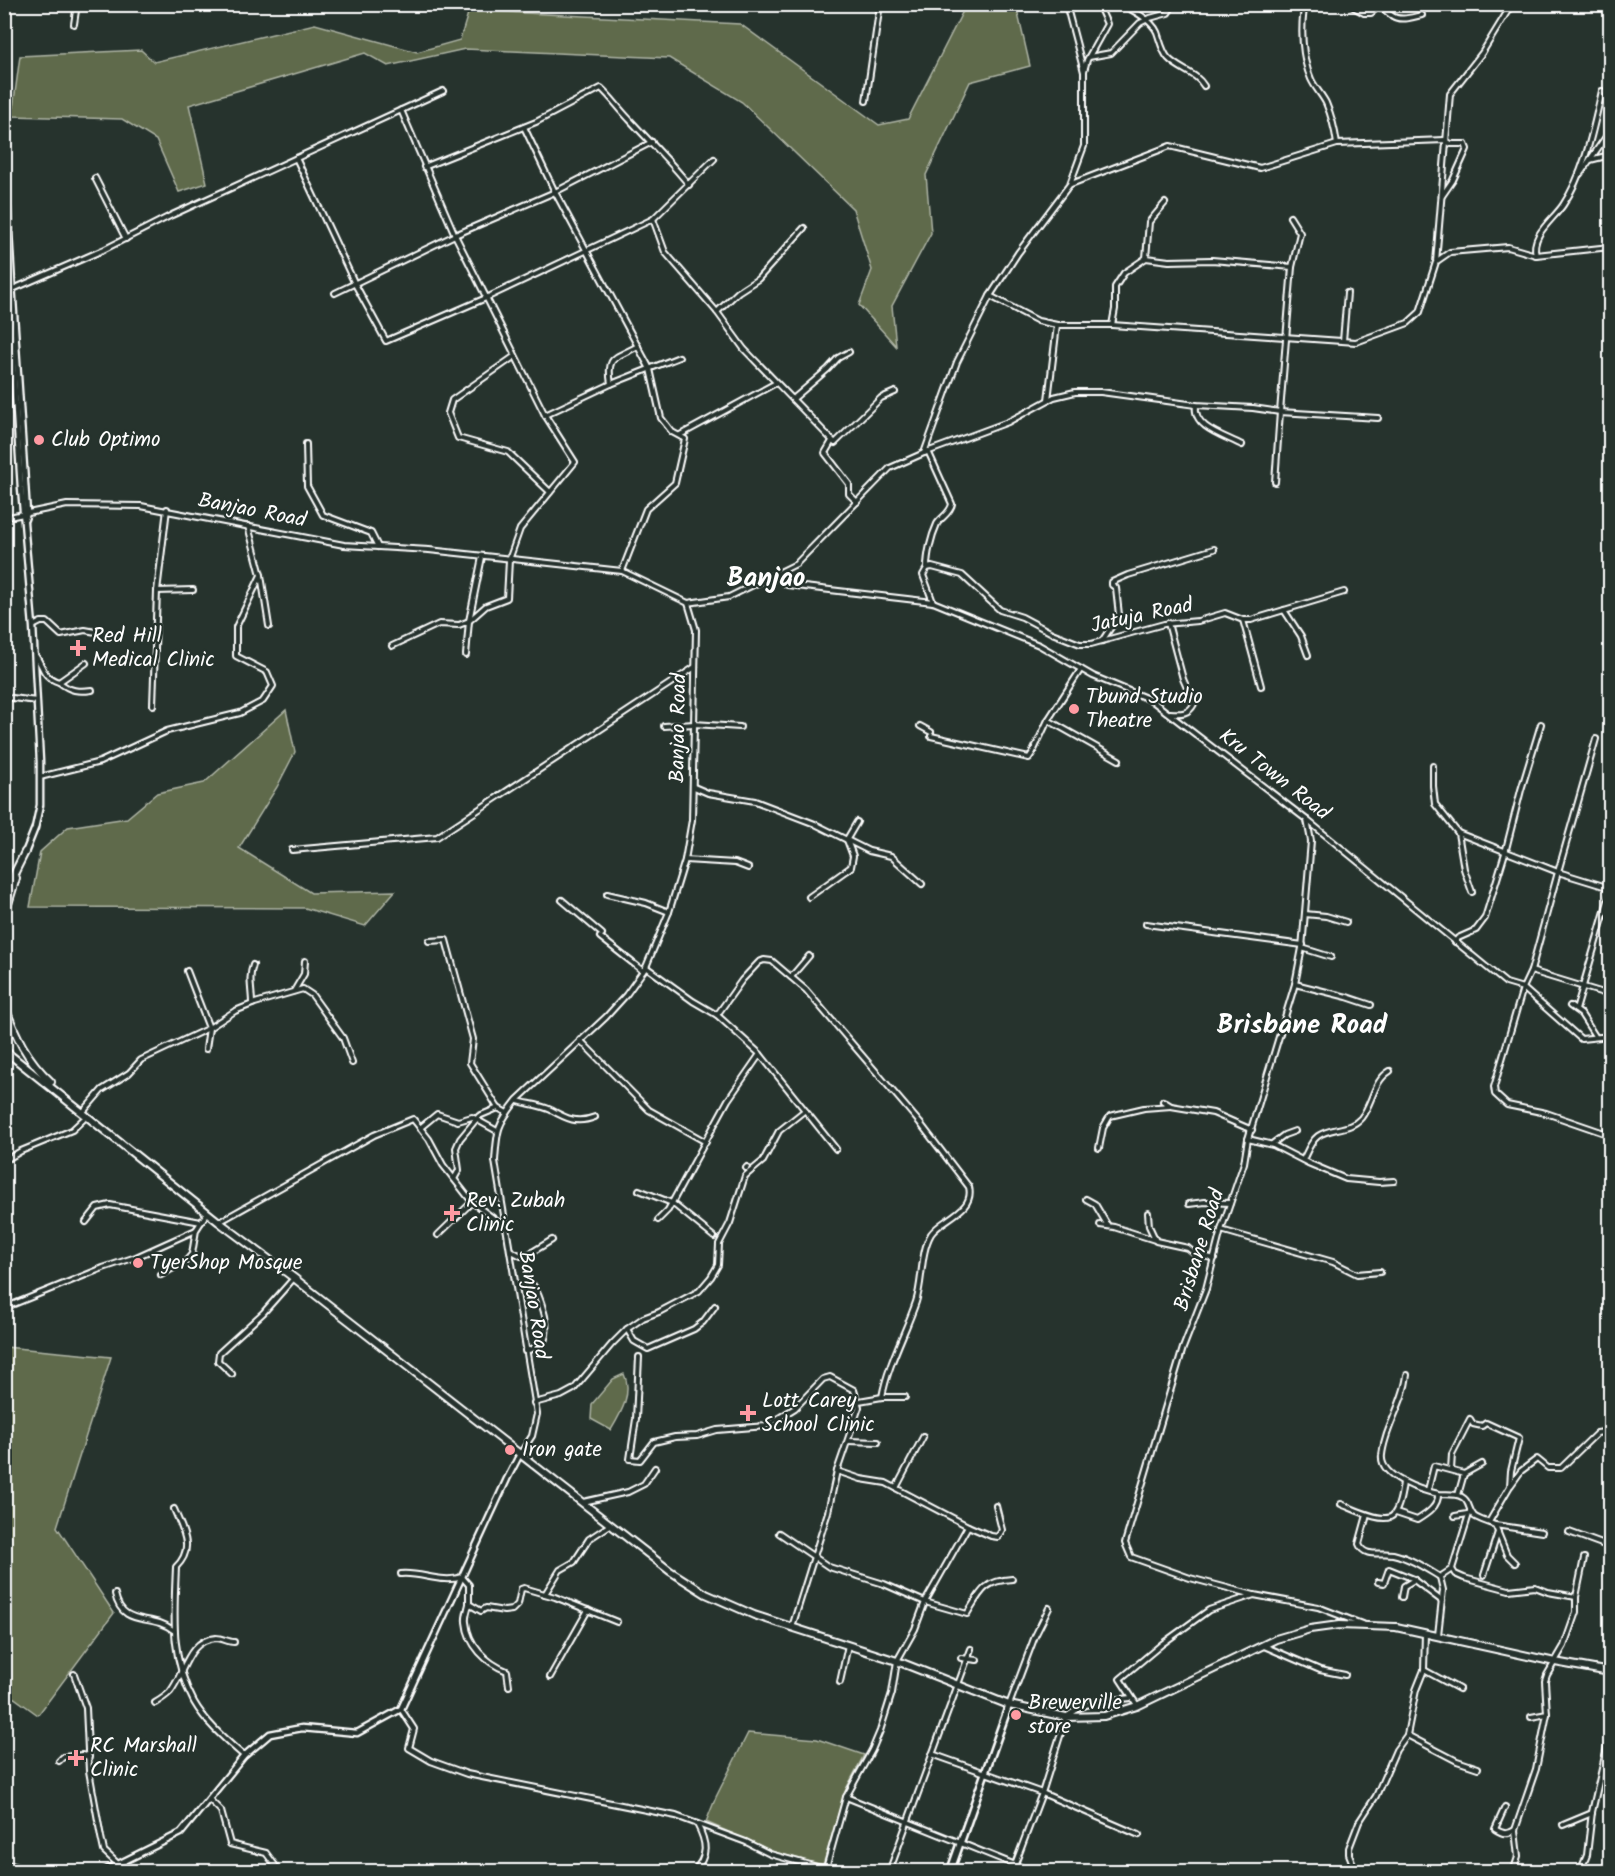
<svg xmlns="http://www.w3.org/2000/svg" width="1615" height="1876" font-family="Kalam,sans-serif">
	<rect width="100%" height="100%" fill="#26332d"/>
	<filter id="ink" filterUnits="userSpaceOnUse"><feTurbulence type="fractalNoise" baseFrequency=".0167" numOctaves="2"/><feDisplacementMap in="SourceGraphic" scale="12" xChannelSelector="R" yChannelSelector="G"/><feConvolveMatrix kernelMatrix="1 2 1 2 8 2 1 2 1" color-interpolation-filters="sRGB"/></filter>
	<g filter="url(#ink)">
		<!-- green -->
		<g fill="#5e6a4b" stroke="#aeb4a5" stroke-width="1.5">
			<polygon points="966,5 1016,5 1030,66 970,82 926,175 931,233 892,306 896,346 859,305 872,270 853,209 742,102 669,58 465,49 388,66 365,53 189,105 207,183 179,192 156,140 122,119 12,116 20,56 141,50 154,62 315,24 417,52 460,40 469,10 740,24 879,125 908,119"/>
			<polygon points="286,710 295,752 277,787 239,848 311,893 395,891 365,926 305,908 30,907 40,852 68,827 127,818 157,793 204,783"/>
			<polygon points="5,1347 111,1357 57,1527 114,1613 38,1715 5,1691"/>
			<path d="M 624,1374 C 633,1393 621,1413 611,1430 L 591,1419 L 592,1404 L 613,1379 Z"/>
			<polygon points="748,1733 817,1739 864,1755 846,1789 823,1865 774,1852 706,1822 716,1797"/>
		</g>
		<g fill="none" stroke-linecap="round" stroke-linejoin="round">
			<defs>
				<g id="minor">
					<polyline points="375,4 397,7 409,4"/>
					<path d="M 1120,4 C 1133,10 1151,19 1157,32 C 1160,40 1162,51 1168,58 C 1179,70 1196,72 1204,86"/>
					<path d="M 1305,4 C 1300,27 1302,58 1311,79 C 1315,88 1322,95 1326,103 C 1332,117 1335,130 1337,144"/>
					<path d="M 1348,4 L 1364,13 L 1371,13 L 1378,7 C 1385,8 1385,11 1391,15 C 1400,22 1412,17 1422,15"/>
					<polyline points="74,24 77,4"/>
					<polyline points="1089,57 1111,53 1140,23 1150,18 1168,13 1174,4"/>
					<polyline points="1084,71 1087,60 1107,24 1098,4"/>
					<polyline points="866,101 880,4"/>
					<polyline points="401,110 455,235 545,415"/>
					<polyline points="524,127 555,192 650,369 661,418 672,432 685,439 675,483 646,509 622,571"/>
					<polyline points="296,158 355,284 386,341 486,298 653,219 714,159"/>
					<polyline points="1590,160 1610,155"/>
					<path d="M 424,167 L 536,122 L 601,88 C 612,98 619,109 629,119 C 649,141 671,162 689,185"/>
					<polyline points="1580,174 1610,131"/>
					<polyline points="95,178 126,239"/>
					<polyline points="1071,184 1170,146 1260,168 1337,144 1445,140 1451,144 1465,144 1467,149 1453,180 1442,196"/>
					<polyline points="653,219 665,252 717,312 744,349 835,443 881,398 895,392"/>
					<path d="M 1536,255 C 1530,235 1553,220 1563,205 C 1585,172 1593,129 1602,91"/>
					<polyline points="1146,258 1169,261 1212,260 1292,267"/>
					<polyline points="1437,261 1450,252 1508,247 1536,255 1610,247"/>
					<polyline points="13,289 103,250 172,215 443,91"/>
					<polyline points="335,293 455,235 555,192 652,142"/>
					<polyline points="990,296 1038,321 1057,325 1112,325 1356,342 1408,323 1420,312 1436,262 1450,94 1482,53 1512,4"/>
					<polyline points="717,312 738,292 758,279 804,228"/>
					<polyline points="1112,325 1115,309 1115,287 1124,273 1146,258 1149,222 1165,203"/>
					<polyline points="1343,341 1347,293"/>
					<polyline points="515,356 452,400 448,413 458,438 508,452 550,492"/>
					<polyline points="4,375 14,373"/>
					<path d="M 611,384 C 606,355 615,359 638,346"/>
					<polyline points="793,399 828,369 838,358 849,352"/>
					<polyline points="1048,400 1057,325"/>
					<path d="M 1196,405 C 1192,428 1226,436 1242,445"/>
					<polyline points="680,435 776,383"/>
					<polyline points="832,441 825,453 849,484 849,494 857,502"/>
					<polyline points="306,444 307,486 323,515 371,533 378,547"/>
					<polyline points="924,453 957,362 990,296 1018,253 1070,184 1084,146 1084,72 1066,4"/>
					<polyline points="1275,482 1280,412 1378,418"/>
					<path d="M 4,518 L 67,505 L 141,506 L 344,545 L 429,550 L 622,571 L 688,603 L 696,630 L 692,820 L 685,860 L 669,912 L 646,967 L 626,995 L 606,1017 L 517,1100 C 497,1125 497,1130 495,1161 L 537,1414 L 532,1436 L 520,1454"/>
					<polyline points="248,526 261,575 269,626"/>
					<path d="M 927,568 C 927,555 931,537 937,524 C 941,517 950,514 952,504 L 928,451"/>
					<polyline points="775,575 787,585 933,602 1039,645 1093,676 1151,700 1307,820 1506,983 1523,988"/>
					<polyline points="157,591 193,590"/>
					<polyline points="933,602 923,575 927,568 932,567 962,575 1000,610 1022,617 1052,633 1080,644 1091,644 1164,624 1198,621 1225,613 1243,620 1251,620 1344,592"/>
					<polyline points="688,603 729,597 796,564 890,468 924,453 1008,422 1054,397 1075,392 1101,392 1196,405 1253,408 1280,412 1292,267 1300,233 1290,217"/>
					<polyline points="1284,610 1301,636 1308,655"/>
					<polyline points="1243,620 1261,686"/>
					<path d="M 1168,623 L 1183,679 L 1194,704 C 1189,714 1181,714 1170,713"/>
					<polyline points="33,626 41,622 47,622 61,635 85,630 96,632"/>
					<polyline points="1102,641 1119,615 1116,588 1112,585 1112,582 1128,575 1214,549"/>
					<polyline points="392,646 439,624 459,625 469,621 486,606 507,598 509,560 520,529 575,462 545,415 611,384 679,357"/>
					<path d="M 35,655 C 45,668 41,676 59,682 L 86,663"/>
					<polyline points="466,655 469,621 482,557"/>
					<path d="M 59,682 C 70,691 78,692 92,690"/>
					<polyline points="4,697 37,701"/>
					<polyline points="153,705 157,591 167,509"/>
					<polyline points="1048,720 1119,760"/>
					<polyline points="664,726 694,724 740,727"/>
					<polyline points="920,726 931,732"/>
					<polyline points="931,736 1029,758 1033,752 1048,720 1081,669"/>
					<polyline points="1433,766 1433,786 1435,804 1458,833 1464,869 1472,892"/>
					<polyline points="40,777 100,762 167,731 240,713 263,701 273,686 267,672 236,656 236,627 261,575"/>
					<polyline points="694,787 708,793 755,801 815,824 869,851 891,856 922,884"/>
					<polyline points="1307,820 1311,841 1302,948 1295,984 1248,1139 1244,1163 1221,1230 1206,1289 1183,1348 1125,1543 1131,1557 1190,1578 1254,1595 1318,1607 1362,1624"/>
					<polyline points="1458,833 1558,872 1596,739"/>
					<polyline points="847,839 857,822"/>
					<polyline points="292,850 437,837 695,667"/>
					<polyline points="685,860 735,863 748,868"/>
					<polyline points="607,894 646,903 669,912"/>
					<polyline points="809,897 851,867 853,856 847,840"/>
					<polyline points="562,900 602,934"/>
					<polyline points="1305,914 1326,916 1346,922"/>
					<polyline points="1146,924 1303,945"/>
					<polyline points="600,937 643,971"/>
					<polyline points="429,941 446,940 473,1039 470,1063 498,1108 507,1113"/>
					<polyline points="1455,942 1458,938 1476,930 1485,918 1505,853 1521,790 1541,724"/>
					<polyline points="1302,948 1331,957"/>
					<polyline points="646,967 693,1001 717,1015 760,1054 836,1149"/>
					<polyline points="1531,971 1558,872 1610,888"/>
					<polyline points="791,977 809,956"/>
					<polyline points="1295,984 1347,997 1371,1005"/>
					<polyline points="1523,988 1581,1039 1610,1036"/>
					<polyline points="294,991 304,974 305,961"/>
					<polyline points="1610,995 1531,971 1523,988 1494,1087 1495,1094 1507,1105 1546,1113 1610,1135"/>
					<path d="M 252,1004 C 252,990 248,978 253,965"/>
					<polyline points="1570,1006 1581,1014 1595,1036"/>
					<polyline points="1576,1010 1610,894"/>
					<path d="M 717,1015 L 742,980 L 759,962 L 764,960 L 772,961 L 806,990 L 920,1123 L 969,1187 C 975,1211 942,1218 931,1234 C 920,1253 923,1281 916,1302 C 905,1334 888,1364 882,1397"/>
					<polyline points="580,1040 649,1110 706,1142"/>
					<polyline points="206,1049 209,1028 235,1011 255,1003 303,989 312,995 343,1038 352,1063"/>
					<path d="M 518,1101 C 528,1104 541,1105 551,1110 C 567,1119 577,1124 595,1117"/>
					<polyline points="1163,1101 1171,1106 1213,1113 1252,1130"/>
					<polyline points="83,1112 102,1090 129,1073 141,1060 209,1028 187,971"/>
					<polyline points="420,1128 437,1114 458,1121 472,1117 497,1131"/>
					<polyline points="1248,1139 1273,1145 1308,1163 1346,1179 1379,1182 1394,1181"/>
					<polyline points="1272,1144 1284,1135 1295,1131"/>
					<polyline points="1099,1148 1103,1128 1110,1116 1144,1108 1171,1106"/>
					<path d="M 1303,1160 C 1307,1152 1310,1142 1318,1136 C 1330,1127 1350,1131 1361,1118 C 1373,1103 1373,1081 1390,1071"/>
					<polyline points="4,1161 21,1151 72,1130 87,1116"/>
					<polyline points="746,1168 747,1167"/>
					<polyline points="454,1179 459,1170 456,1148 460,1139 479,1116 498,1108"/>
					<polyline points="639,1190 672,1203 714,1237"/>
					<polyline points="1086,1199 1095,1204 1108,1226"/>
					<polyline points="1189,1204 1205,1202 1230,1203"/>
					<polyline points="1148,1213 1149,1226 1156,1241 1188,1248 1194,1253 1214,1259"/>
					<polyline points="658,1220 668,1210 728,1100 760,1054"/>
					<polyline points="86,1222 97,1208 110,1205 201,1222"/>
					<polyline points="219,1222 374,1135 413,1119 429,1139 443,1165 472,1202 506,1228"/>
					<polyline points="1100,1225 1114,1227 1155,1240"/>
					<polyline points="1221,1230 1333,1262 1357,1274 1380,1272"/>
					<polyline points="438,1235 472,1202"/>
					<polyline points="510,1250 521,1256 529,1254 552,1240"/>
					<polyline points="161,1275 186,1261 192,1254 196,1230 207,1213"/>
					<polyline points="4,1308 103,1268 136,1257 196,1230"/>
					<polyline points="627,1329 634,1341 648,1349 694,1329 703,1322 715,1306"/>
					<path d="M 525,1351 C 547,1346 549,1336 545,1316 C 542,1305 540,1295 533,1285"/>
					<polyline points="639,1357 636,1419 630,1459 640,1460 654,1442 675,1437 697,1436 717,1430 766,1426 795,1408 823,1379 830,1377 854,1390 859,1407 837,1471 828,1512 792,1627"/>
					<polyline points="232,1374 218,1361 219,1353 263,1313 294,1278"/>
					<path d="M 1407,1375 C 1404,1403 1385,1427 1382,1455 C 1379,1477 1422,1491 1439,1494 C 1446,1495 1455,1493 1462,1497 C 1470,1501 1468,1510 1474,1516 C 1479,1520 1489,1522 1495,1525 L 1498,1532 L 1484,1575"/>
					<polyline points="859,1401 882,1397 905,1397"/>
					<polyline points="534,1403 561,1396 574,1389 612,1344 627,1329 643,1318 659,1312 699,1291 711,1277 718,1265 719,1244 730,1223 745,1176 763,1161 779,1131 804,1111"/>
					<polyline points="848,1441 878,1442"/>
					<polyline points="1451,1470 1452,1454 1470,1419 1473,1424 1482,1426 1486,1423 1519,1438 1511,1471 1510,1486 1489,1522"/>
					<polyline points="837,1471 861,1479 886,1483 968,1526 991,1536 998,1537 1002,1530 996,1506"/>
					<polyline points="1464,1474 1482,1464"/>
					<polyline points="1511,1485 1521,1471 1537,1459 1548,1468 1561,1468 1597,1433 1610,1431"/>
					<polyline points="896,1488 923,1437"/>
					<polyline points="1428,1490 1434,1466 1464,1474 1458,1495"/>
					<polyline points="583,1502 628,1492 644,1484 655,1468"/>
					<path d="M 1341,1504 C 1352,1508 1386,1526 1394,1514 C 1400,1506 1402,1491 1403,1482"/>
					<path d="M 174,1509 C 183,1531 195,1549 176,1567 C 174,1616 170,1658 194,1702 C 206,1723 226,1740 244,1756"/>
					<path d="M 1396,1513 L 1417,1520 C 1427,1514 1439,1506 1438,1494"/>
					<path d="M 1367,1515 L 1359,1544 C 1364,1558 1381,1552 1393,1554 C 1410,1558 1425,1568 1440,1577"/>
					<polyline points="1455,1516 1468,1514"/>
					<polyline points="1495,1525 1542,1532"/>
					<polyline points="1569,1532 1610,1547"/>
					<path d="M 779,1533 L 829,1567 L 884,1584 L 925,1602 L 967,1614 C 981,1591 984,1581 1012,1579"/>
					<polyline points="1498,1533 1507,1555 1515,1563"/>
					<polyline points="1452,1569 1455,1574 1464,1578 1509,1590 1535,1587 1548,1592 1576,1597"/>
					<path d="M 401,1574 C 421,1572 442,1584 462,1577 L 469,1585 L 469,1604 L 481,1611 L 486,1608 L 504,1611 L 512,1610 L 518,1604 L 521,1589 L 524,1588 L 555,1597 L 617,1622"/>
					<polyline points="1378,1582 1384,1583 1389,1569 1414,1579"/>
					<path d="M 115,1594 C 122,1628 152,1613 173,1630"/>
					<polyline points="545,1594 560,1570 574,1562 589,1539 610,1525"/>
					<polyline points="1402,1597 1404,1586 1414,1580 1442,1601"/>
					<path d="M 469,1604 C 468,1609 465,1617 466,1622 C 468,1645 486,1663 507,1671 L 509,1686"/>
					<polyline points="1425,1633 1424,1670 1459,1689"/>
					<polyline points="1438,1635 1443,1590 1440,1577 1452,1569 1470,1511"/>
					<polyline points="1264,1646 1320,1670 1345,1675"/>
					<polyline points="961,1658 977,1660"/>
					<polyline points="74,1674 86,1708 89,1771 101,1837 104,1851 118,1864"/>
					<polyline points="550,1677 588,1610"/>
					<polyline points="840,1682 848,1645"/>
					<path d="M 155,1703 C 160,1700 166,1696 170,1692 C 185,1673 187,1640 216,1638 C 222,1638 228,1642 234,1642"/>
					<polyline points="1009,1705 1035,1636 1049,1608"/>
					<polyline points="1137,1705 1120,1679 1162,1644 1209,1610 1254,1595"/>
					<polyline points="401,1709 414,1729 409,1748 431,1761 467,1774 676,1816 746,1842 770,1854 835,1872"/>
					<polyline points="1531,1717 1547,1714 1545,1681 1547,1675 1564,1646 1576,1612 1576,1597 1584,1558"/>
					<polyline points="1407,1735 1457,1761 1478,1768"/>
					<polyline points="932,1754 1042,1793 1139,1835"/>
					<polyline points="59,1761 63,1757 82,1755 89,1757"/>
					<polyline points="846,1797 1033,1872"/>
					<polyline points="209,1799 221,1811 230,1844 266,1853 280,1872"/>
					<path d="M 1505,1807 L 1495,1829 C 1503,1834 1507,1835 1515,1830 L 1536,1769 L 1547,1714"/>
					<polyline points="1563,1825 1592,1813"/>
					<polyline points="4,1863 37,1872"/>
					<path d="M 693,1872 C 709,1856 707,1843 697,1824"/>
					<polyline points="825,1872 846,1797 872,1750 880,1731 892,1693 897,1661 915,1629 925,1602 968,1526"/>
					<polyline points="889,1872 971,1649"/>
					<polyline points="1012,1872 1042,1793 1066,1717 1079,1708 1094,1702 1131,1698"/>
					<polyline points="1356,1872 1349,1854 1349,1848 1359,1822 1376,1796 1396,1750 1407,1735 1416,1690 1424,1670"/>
					<polyline points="1513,1872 1518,1857 1515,1830"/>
					<polyline points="1580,1872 1587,1855 1592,1812 1610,1734"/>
				</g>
				<g id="tertiary">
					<polyline points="4,145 12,283 27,513 25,519"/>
					<polyline points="4,221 21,488 33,626 40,762 40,805 35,828 25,853"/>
					<polyline points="102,1872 181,1833 244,1756 270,1734 302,1728 357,1733 401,1709 507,1479 520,1454"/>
				</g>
				<polyline id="primary" points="950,1872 1009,1705"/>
				<g id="trunk">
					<polyline points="4,894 25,852"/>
					<polyline points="4,917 16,878"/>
					<path d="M 4,1005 C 16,1036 26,1059 51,1082"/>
					<polyline points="4,1050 219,1222 294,1278 670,1571 706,1594 754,1615 897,1661 1009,1705 1066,1717 1104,1716 1137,1706 1276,1639 1310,1629 1339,1625 1396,1627 1555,1662 1610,1672"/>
				</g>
			</defs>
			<!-- minor casing -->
			<use href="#minor" stroke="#fff" stroke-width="8"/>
			<!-- tertiary casing -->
			<use href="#tertiary" stroke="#fff" stroke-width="9"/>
			<!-- primary casing -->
			<use href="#primary" stroke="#fff" stroke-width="10"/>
			<!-- trunk casing -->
			<use href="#trunk" stroke="#fff" stroke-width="10"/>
			<!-- minor -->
			<use href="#minor" stroke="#26332d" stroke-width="4"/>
			<!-- tertiary -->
			<use href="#tertiary" stroke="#26332d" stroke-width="4.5"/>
			<!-- primary -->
			<use href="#primary" stroke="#26332d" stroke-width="5"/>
			<!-- trunk -->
			<use href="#trunk" stroke="#26332d" stroke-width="6"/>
		</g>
	</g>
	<!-- markers -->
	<g fill="#ff9aa2" stroke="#26332d" stroke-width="2">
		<circle cx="39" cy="440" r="6"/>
		<path d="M75 639h6v6h6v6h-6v6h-6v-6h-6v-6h6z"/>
		<circle cx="1074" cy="709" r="6"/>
		<path d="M449 1204h6v6h6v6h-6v6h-6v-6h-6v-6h6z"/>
		<circle cx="138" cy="1263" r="6"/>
		<path d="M745 1404h6v6h6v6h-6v6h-6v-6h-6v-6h6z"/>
		<circle cx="510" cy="1450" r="6"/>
		<circle cx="1016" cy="1715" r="6"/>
		<path d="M73 1749h6v6h6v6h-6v6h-6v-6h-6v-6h6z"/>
	</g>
	<g text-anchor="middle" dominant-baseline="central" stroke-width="4.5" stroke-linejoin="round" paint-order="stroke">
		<!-- poi labels -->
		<g font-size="21" fill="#fff" stroke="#26332d" text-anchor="start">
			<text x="51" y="440">Club Optimo</text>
			<text x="92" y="636">Red Hill<tspan x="92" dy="24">Medical Clinic</tspan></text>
			<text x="1086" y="697">Tbund Studio<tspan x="1086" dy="24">Theatre</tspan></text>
			<text x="466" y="1201">Rev. Zubah<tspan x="466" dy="24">Clinic</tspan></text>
			<text x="150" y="1263">TyerShop Mosque</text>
			<text x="762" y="1401">Lott Carey<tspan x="762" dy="24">School Clinic</tspan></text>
			<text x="522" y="1450">Iron gate</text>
			<text x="1028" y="1703">Brewerville<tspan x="1028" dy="24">store</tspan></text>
			<text x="90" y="1746">RC Marshall<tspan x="90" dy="24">Clinic</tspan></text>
		</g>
		<!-- street labels -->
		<g font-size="21" fill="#fff" stroke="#26332d">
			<text transform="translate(252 511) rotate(11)">Banjao Road</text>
			<text transform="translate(1142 616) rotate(-12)">Jatuja Road</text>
			<text transform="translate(679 728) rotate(-89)">Banjao Road</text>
			<text transform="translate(1274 775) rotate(38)">Kru Town Road</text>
			<text transform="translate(1200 1250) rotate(-73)">Brisbane Road</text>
			<text transform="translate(533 1305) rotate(81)">Banjao Road</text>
		</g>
		<!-- district labels -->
		<g font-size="27" font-weight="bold" fill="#fff" stroke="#26332d">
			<text x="766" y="578">Banjao</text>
			<text x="1302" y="1025">Brisbane Road</text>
		</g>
	</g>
	<!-- margin -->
	<rect width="1615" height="1876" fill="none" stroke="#26332d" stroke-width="24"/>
	<rect x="12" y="12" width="1591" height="1852" fill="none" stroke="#fff" stroke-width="2" filter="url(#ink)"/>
</svg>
